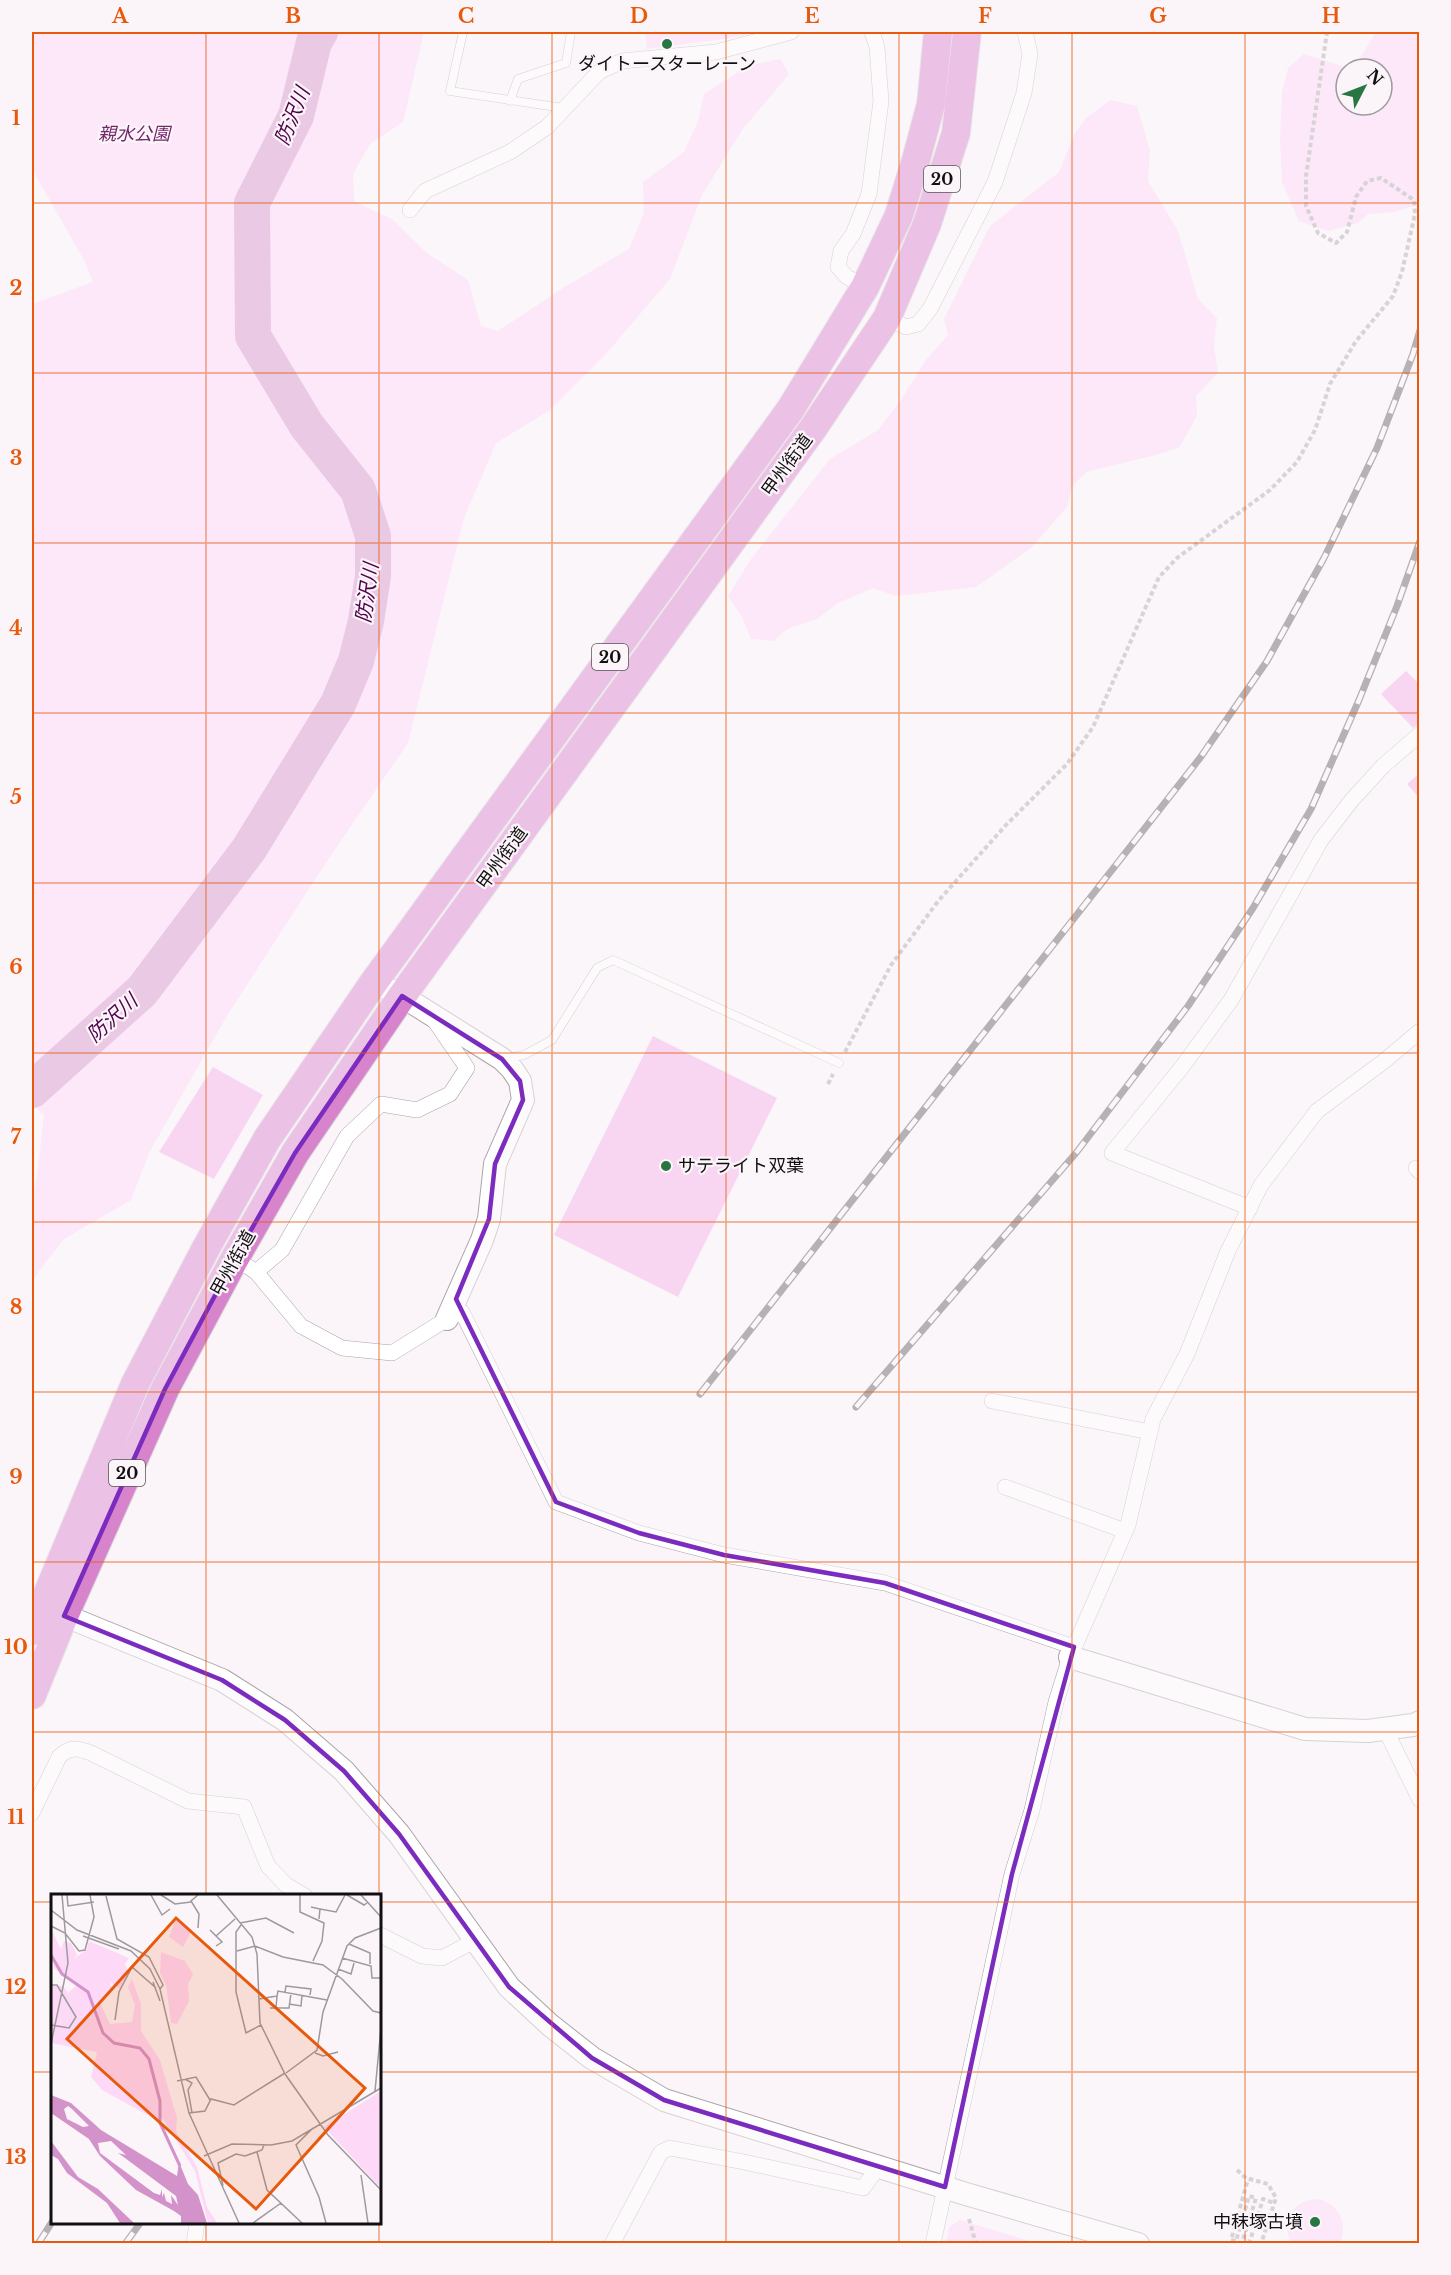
<svg xmlns="http://www.w3.org/2000/svg" width="1451" height="2275" font-family="'Libre Baskerville','Noto Sans JP',serif">
	<rect width="100%" height="100%" fill="#fbf5f9"/>
	<!-- green -->
	<g fill="#fdd8f7">
		<polygon points="32,32 424,32 403,122 370,144 353,174 354,201 393,220 428,254 468,280 481,326 498,331 563,288 629,249 644,213 643,182 684,152 698,121 704,94 748,66 780,59 789,74 742,130 702,195 670,279 605,355 550,410 496,443 464,518 408,743 327,861 228,1014 149,1153 131,1200 64,1239 38,1272 32,1283 32,1203 38,1168 44,1115 32,1104 32,304 93,282 84,260 32,169"/>
		<polygon points="645,32 758,32 730,38 647,49"/>
		<polygon points="1376,32 1419,32 1419,204 1394,212 1368,214 1358,223 1328,231 1299,221 1282,182 1280,140 1282,93 1288,68 1304,54 1352,69 1346,69 1346,105 1382,105 1382,69 1353,69"/>
		<polygon points="1110,100 1137,106 1150,150 1148,181 1178,231 1198,299 1217,318 1214,345 1218,373 1196,396 1197,415 1180,447 1156,455 1086,472 1072,486 1067,507 1032,547 976,587 896,596 873,588 838,603 817,619 789,628 773,641 751,639 742,617 728,596 751,559 830,459 878,430 901,400 926,360 948,335 944,319 990,226 1059,172 1075,133 1085,119"/>
		<path d="M 1318,2199 C 1339,2204 1349,2224 1339,2244 L 1291,2243 C 1280,2221 1293,2200 1318,2199 Z"/>
		<polygon points="960,2220 1036,2243 946,2243 949,2227"/>
	</g>
	<g fill="none" stroke-linecap="round" stroke-linejoin="round">
		<!-- river -->
		<polyline stroke="#d392c9" stroke-width="36" points="32,1090 142,991 249,849 338,704 356,661 366,621 373,576 373,536 358,490 307,426 253,336 252,203 296,116 314,42 320,32"/>
	</g>
	<!-- building -->
	<g fill="#f3b0e8">
		<polygon points="1406,671 1420,685 1420,723 1413,728 1381,694"/>
		<polygon points="1420,773 1420,799 1407,784"/>
		<polygon points="653,1036 777,1098 678,1297 554,1235"/>
		<polygon points="213,1067 263,1095 214,1179 159,1152"/>
	</g>
	<g fill="none" stroke-linecap="round" stroke-linejoin="round">
		<defs>
			<g id="lane">
				<polyline points="463,32 450,91 563,108"/>
				<polyline points="510,101 518,79 566,63 571,32"/>
				<polyline points="507,1058 524,1055 552,1040 597,968 613,960 839,1063"/>
			</g>
			<g id="street">
				<polyline points="410,210 425,191 510,152 547,127 599,72 622,61 716,52 791,32"/>
				<polyline points="865,287 847,277 838,267 841,251 853,234 869,194 881,101 877,47 872,32"/>
				<polyline points="887,318 906,327 918,324 930,309 995,182 1024,93 1030,54 1025,32"/>
				<polyline points="1416,1168 1420,1172"/>
				<polyline points="1250,1208 1112,1153 1182,1067 1231,1000 1321,840 1351,801 1383,766 1420,734"/>
				<polyline points="235,1258 256,1272 301,1326 342,1348 392,1353 447,1319 462,1312 556,1502 639,1533 724,1555 885,1583 1074,1647"/>
				<polyline points="256,1272 282,1250 347,1136 381,1104 417,1110 450,1094 467,1068 434,1020"/>
				<polyline points="992,1401 1150,1432"/>
				<polyline points="1005,1487 1125,1531"/>
				<polyline points="1385,1729 1420,1800"/>
				<path d="M 32,1813 L 59,1757 C 70,1746 78,1748 91,1753 L 188,1801 L 244,1807 L 268,1866 L 286,1885 L 305,1896"/>
				<polyline points="380,1935 422,1956 442,1958 474,1941"/>
				<polyline points="194,2244 197,2222"/>
				<polyline points="612,2244 661,2152 670,2148 744,2162 863,2188 879,2166"/>
				<polyline points="933,2244 1012,1874 1032,1810 1056,1702 1070,1657 1128,1525 1153,1419 1187,1354 1228,1251 1261,1185 1317,1111 1383,1062 1420,1031"/>
			</g>
			<g id="secondary">
				<polyline points="374,982 402,996 502,1059 512,1069 520,1081 523,1100 495,1164 489,1219 482,1240 447,1319"/>
				<polyline points="51,1610 222,1680 285,1720 344,1771 399,1834 509,1987 550,2025 592,2058 664,2100 966,2194 1138,2244"/>
				<polyline points="1070,1657 1305,1729 1368,1731 1413,1725 1420,1722"/>
			</g>
			<g id="highway">
				<polyline points="32,1631 135,1384 206,1248 267,1139 374,982 790,410 865,287 899,215 916,160 931,104 938,32"/>
				<polyline points="32,1695 64,1616 165,1389 235,1258 295,1153 402,996 814,427 887,318 927,224 956,133 967,32"/>
			</g>
		</defs>
		<!-- lane casing -->
		<use href="#lane" stroke="#aaa4a9" stroke-width="9"/>
		<!-- street casing -->
		<use href="#street" stroke="#aaa4a9" stroke-width="16"/>
		<!-- secondary casing -->
		<use href="#secondary" stroke="#aaa4a9" stroke-width="24"/>
		<!-- highway casing -->
		<use href="#highway" stroke="#d4d4d4" stroke-width="30"/>
		<!-- path -->
		<g stroke="#aea9ad" stroke-width="4" stroke-dasharray="4.5 3" stroke-linecap="butt">
			<polyline points="845,1052 891,965 939,900 1006,825 1067,764 1093,727 1159,577 1177,558 1270,490 1297,462 1315,430 1330,384 1356,341 1393,296 1402,272 1415,214 1414,200 1381,178 1367,181 1356,197 1347,232 1336,243 1318,233 1306,206 1306,176 1327,32"/>
			<polyline points="828,1084 833,1074"/>
			<polyline points="1237,2170 1246,2178 1268,2184 1276,2198 1261,2244"/>
			<polyline points="969,2219 976,2244"/>
			<polyline points="1245,2244 1242,2243 1256,2198 1249,2196 1236,2241 1231,2240 1248,2179"/>
			<polyline points="1249,2244 1263,2199 1274,2203"/>
		</g>
		<!-- lane -->
		<use href="#lane" stroke="#fff" stroke-width="8"/>
		<!-- street -->
		<use href="#street" stroke="#fff" stroke-width="15"/>
		<!-- secondary -->
		<use href="#secondary" stroke="#fff" stroke-width="22"/>
		<!-- highway -->
		<use href="#highway" stroke="#d884cd" stroke-width="28"/>
		<defs>
			<g id="rail">
				<polyline points="700,1394 1200,758 1267,661 1324,558 1377,448 1413,354 1420,330"/>
				<polyline points="856,1407 1076,1153 1188,1006 1253,908 1311,809 1359,700 1397,606 1420,541"/>
				<polyline points="38,2244 52,2222"/>
				<polyline points="125,2244 141,2222"/>
			</g>
		</defs>
		<!-- rail casing -->
		<use href="#rail" stroke="#615e60" stroke-width="7"/>
		<!-- rail -->
		<use href="#rail" stroke="#fbf5f9" stroke-width="4.5" stroke-dasharray="14" stroke-linecap="butt"/>
	</g>
	<!-- marked area -->
	<path d="M0 0H1451V2275H0ZM 402,996 L 502,1059 L 520,1081 L 523,1100 L 495,1164 L 489,1219 L 456,1299 L 556,1502 L 639,1533 L 724,1555 L 885,1583 L 1074,1647 L 1012,1874 L 945,2187 L 664,2100 L 592,2058 L 509,1987 L 399,1834 L 344,1771 L 285,1720 L 222,1680 L 64,1616 L 165,1389 L 235,1258 L 295,1153 Z" fill="#fbf5f9" fill-opacity=".55" fill-rule="evenodd"/>
	<path fill="none" stroke="#7b2cbf" stroke-width="4.5" stroke-linejoin="round" d="M 402,996 L 502,1059 L 520,1081 L 523,1100 L 495,1164 L 489,1219 L 456,1299 L 556,1502 L 639,1533 L 724,1555 L 885,1583 L 1074,1647 L 1012,1874 L 945,2187 L 664,2100 L 592,2058 L 509,1987 L 399,1834 L 344,1771 L 285,1720 L 222,1680 L 64,1616 L 165,1389 L 235,1258 L 295,1153 Z"/>
	<!-- grid -->
	<path fill="none" stroke="#e8590c" stroke-width="1.5" stroke-opacity="0.55" d="M 206,32 L 206,1896M 379,32 L 379,1896M 552,32 L 552,2244M 726,32 L 726,2244M 899,32 L 899,2244M 1072,32 L 1072,2244M 1245,32 L 1245,2244M 32,203 L 1420,203M 32,373 L 1420,373M 32,543 L 1420,543M 32,713 L 1420,713M 32,883 L 1420,883M 32,1053 L 1420,1053M 32,1222 L 1420,1222M 32,1392 L 1420,1392M 32,1562 L 1420,1562M 32,1732 L 1420,1732M 32,1902 L 52,1902M 380,1902 L 1420,1902M 32,2072 L 52,2072M 380,2072 L 1420,2072M 206,2222 L 206,2244M 379,2222 L 379,2244"/>
	<!-- markers -->
	<g fill="#297544" stroke="#fbf5f9" stroke-width="2">
		<circle cx="667" cy="44" r="6"/>
		<circle cx="666" cy="1166" r="6"/>
		<circle cx="1315" cy="2222" r="6"/>
	</g>
	<g text-anchor="middle" dominant-baseline="central" stroke-width="4.5" stroke-linejoin="round" paint-order="stroke">
		<!-- shield labels -->
		<g fill="#fbf5f9" stroke="#575457" stroke-width="1.5">
			<rect x="924" y="166" width="36" height="26" rx="4.5"/>
			<rect x="592" y="644" width="36" height="26" rx="4.5"/>
			<rect x="109" y="1460" width="36" height="26" rx="4.5"/>
		</g>
		<g font-size="16" font-weight="bold" fill="#110f11">
			<text x="942" y="179">20</text>
			<text x="610" y="657">20</text>
			<text x="127" y="1473">20</text>
		</g>
		<!-- poi labels -->
		<g font-size="18" fill="#110f11" stroke="#fbf5f9">
			<text x="667" y="64">ダイトースターレーン</text>
			<text x="678" y="1166" text-anchor="start">サテライト双葉</text>
			<text x="1303" y="2222" text-anchor="end">中秣塚古墳</text>
		</g>
		<!-- park labels -->
		<g font-size="18" font-style="italic" fill="#72266b" stroke="#fbf5f9">
			<text x="134" y="134">親水公園</text>
		</g>
		<!-- street labels -->
		<g font-size="18" fill="#110f11" stroke="#fbf5f9">
			<text transform="translate(787 465) rotate(-54)">甲州街道</text>
			<text transform="translate(502 858) rotate(-54)">甲州街道</text>
			<text transform="translate(233 1263) rotate(-61)">甲州街道</text>
		</g>
		<!-- water labels -->
		<g font-size="20" font-style="italic" fill="#51004c" stroke="#fbf5f9">
			<text transform="translate(292 116) rotate(-68)">防沢川</text>
			<text transform="translate(367 593) rotate(-82)">防沢川</text>
			<text transform="translate(112 1018) rotate(-42)">防沢川</text>
		</g>
	</g>
	<!-- overview -->
	<g transform="translate(51 1894)">
		<rect width="330" height="330" fill="#fbf5f9"/>
		<path d="M 125,25 L 140,38 L 132,53 L 118,43 ZM 0,35 L 10,55 L 13,47 L 20,49 L 26,61 L 23,65 L 36,55 L 38,47 L 78,64 L 74,70 L 78,79 L 69,95 L 59,88 L 61,94 L 49,109 L 59,130 L 81,128 L 84,111 L 77,93 L 81,85 L 90,110 L 90,137 L 109,166 L 126,224 L 125,237 L 146,273 L 156,313 L 166,329 L 157,329 L 144,277 L 112,225 L 104,225 L 51,196 L 40,183 L 46,158 L 0,149 L 0,91 L 12,92 L 17,99 L 25,92 L 3,74 ZM 110,58 L 134,67 L 142,80 L 137,90 L 138,107 L 126,130 L 120,129 L 115,91 L 109,79 ZM 330,197 L 330,294 L 273,233 Z" fill="#fdd8f7"/>
		<path d="M 0,201 L 20,209 L 50,236 L 126,282 L 128,268 L 137,290 L 147,301 L 156,329 L 130,329 L 130,322 L 123,317 L 85,296 L 49,262 L 38,245 L 0,219 ZM 17,212 L 21,215 L 38,232 L 32,233 L 16,225 L 13,215 ZM 60,247 L 75,261 L 67,259 L 74,264 L 125,302 L 127,311 L 120,301 L 121,310 L 115,307 L 113,299 L 111,303 L 111,295 L 109,301 L 103,299 L 49,259 L 47,249 ZM 0,247 L 27,283 L 47,295 L 83,329 L 69,329 L 56,309 L 16,279 L 7,265 L 0,261 Z" fill="#d392c9" fill-rule="evenodd"/>
		<path fill="none" stroke="#d392c9" stroke-width="3" d="M 0,61 L 11,80 L 37,98 L 52,139 L 63,149 L 89,154 L 98,165 L 109,207 L 109,229 L 129,272"/>
		<path fill="none" stroke="#9d999c" stroke-width="1.5" d="M 16,1 L 17,12 L 43,8M 100,1 L 111,21 L 119,15M 110,1 L 124,10 L 140,8M 147,1 L 140,7 L 148,20 L 147,34M 166,1 L 201,43 L 206,60 L 209,129 L 234,180 L 277,241 L 330,296M 249,1 L 249,18 L 273,29 L 271,47 L 262,67M 296,1 L 313,11 L 316,9M 310,1 L 330,23M 55,2 L 66,45 L 98,63 L 112,91 L 109,95M 260,13 L 269,15 L 268,25M 269,15 L 285,18 L 294,1M 0,16 L 26,36 L 80,57 L 99,75 L 109,95 L 138,219 L 188,329M 189,29 L 215,24 L 243,39M 190,31 L 185,38 L 185,98 L 195,139 L 210,131M 0,32 L 14,39 L 28,57 L 34,56 L 43,23 L 39,1M 159,36 L 171,48 L 165,52M 32,42 L 68,55M 165,42 L 184,25M 298,50 L 319,59 L 319,70M 186,57 L 204,52 L 232,63 L 272,71 L 291,85 L 322,117 L 330,119M 291,64 L 320,72 L 321,84 L 330,84M 287,75 L 300,80 L 303,69M 102,88 L 109,107M 0,91 L 6,91 L 25,123 L 18,134 L 0,131M 234,98 L 235,92 L 260,95 L 259,101M 226,102 L 227,97 L 276,106M 208,105 L 226,102 L 225,114 L 219,114M 238,110 L 250,112 L 251,101M 225,114 L 238,114 L 240,99M 64,126 L 68,98 L 81,73 L 105,94M 0,150 L 17,69 L 11,1M 264,159 L 272,162 L 287,158M 235,179 L 266,156 L 272,118 L 296,52 L 304,44 L 330,34M 134,185 L 141,189 L 137,196 L 141,219M 126,187 L 145,183 L 159,206M 324,197 L 330,134M 138,219 L 154,217 L 160,205 L 183,211 L 234,179M 262,234 L 245,251 L 268,303 L 275,329M 206,258 L 216,296 L 251,329M 153,262 L 181,250 L 220,251 L 241,247 L 330,194M 310,281 L 317,329M 172,292 L 167,269 L 185,260 L 194,262 L 211,256 L 213,251M 202,329 L 230,309"/>
		<path fill="#e8590c" fill-opacity="0.15" stroke="#e8590c" stroke-width="3" d="M 125,24 L 314,194 L 205,315 L 16,145 Z"/>
		<rect width="330" height="330" fill="none" stroke="#110f11" stroke-width="3"/>
	</g>
	<!-- border -->
	<rect width="1451" height="2275" fill="none" stroke="#fbf5f9" stroke-width="66"/>
	<!-- north arrow -->
	<g transform="translate(1364 87) rotate(48)"><circle r="28" fill="#fbf5f9" stroke="#9d999c" stroke-width="1.5"/>
	<path d="M0-4.5L10 22L0 15L-10 22Z" fill="#297544"/>
	<text y="-9" font-size="16" font-weight="bold" text-anchor="middle" fill="#110f11">N</text>
	</g>
	<rect x="33" y="33" width="1385" height="2209" fill="none" stroke="#e8590c" stroke-width="2"/>
	<g font-size="20" text-anchor="middle" font-weight="bold" fill="#e8590c">
		<text x="120" y="23">A</text>
		<text x="293" y="23">B</text>
		<text x="466" y="23">C</text>
		<text x="639" y="23">D</text>
		<text x="812" y="23">E</text>
		<text x="985" y="23">F</text>
		<text x="1158" y="23">G</text>
		<text x="1331" y="23">H</text>
		<text x="16" y="125">1</text>
		<text x="16" y="295">2</text>
		<text x="16" y="465">3</text>
		<text x="16" y="635">4</text>
		<text x="16" y="804">5</text>
		<text x="16" y="974">6</text>
		<text x="16" y="1144">7</text>
		<text x="16" y="1314">8</text>
		<text x="16" y="1484">9</text>
		<text x="16" y="1654">10</text>
		<text x="16" y="1824">11</text>
		<text x="16" y="1994">12</text>
		<text x="16" y="2164">13</text>
	</g>
</svg>
